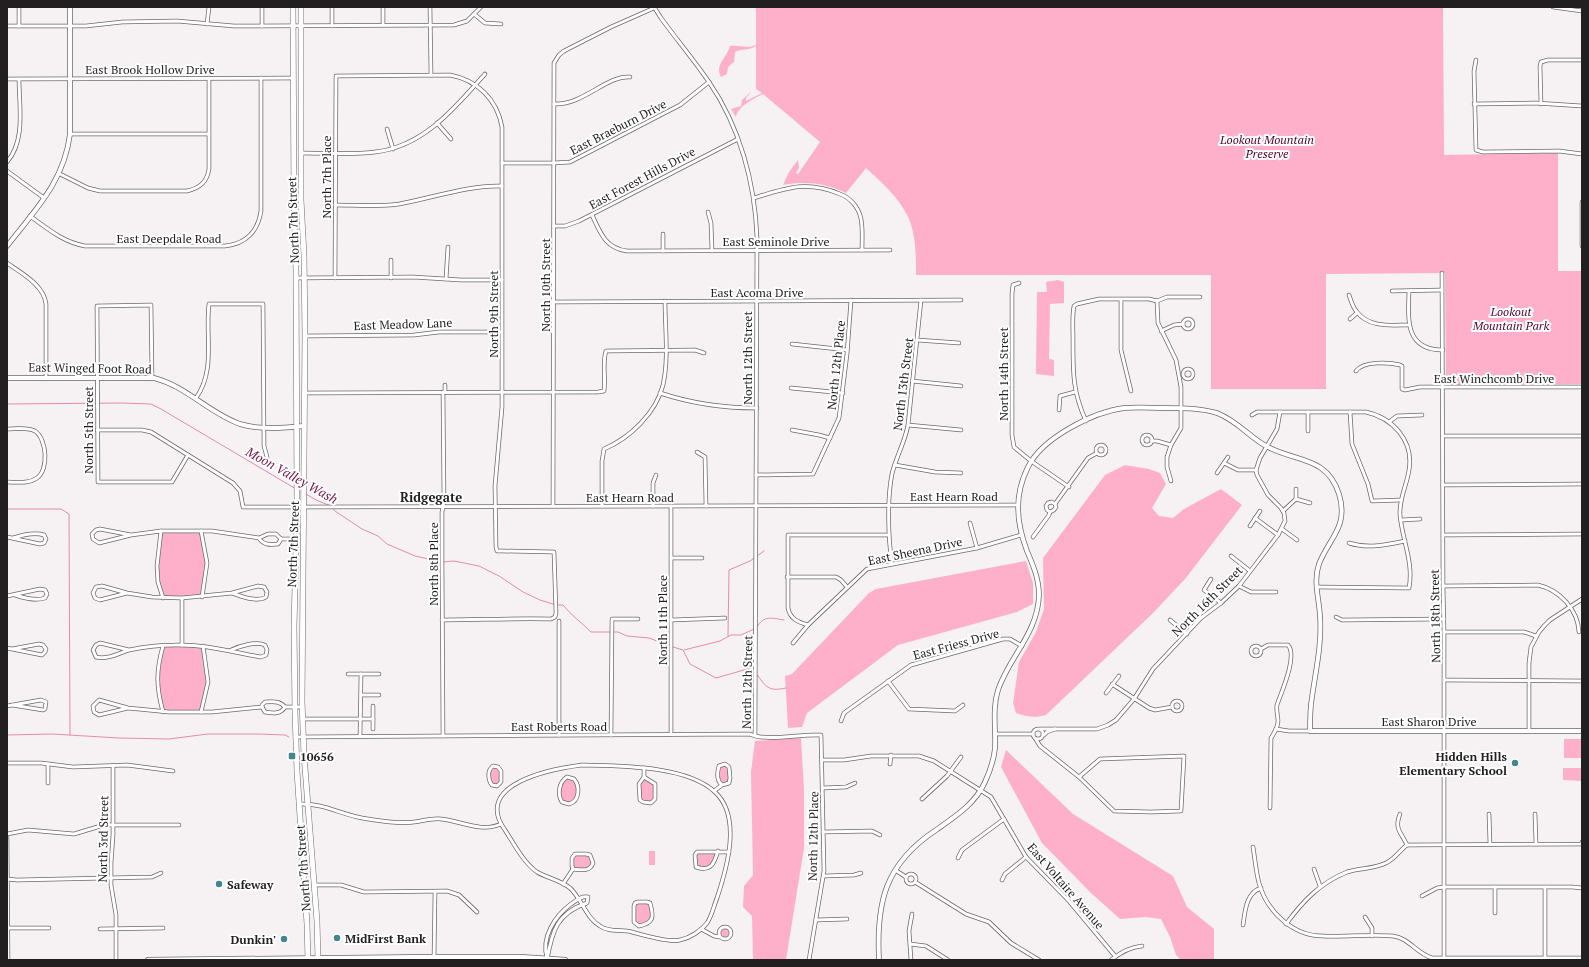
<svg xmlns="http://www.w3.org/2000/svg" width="1589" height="967" font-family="'PT Serif',serif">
	<rect width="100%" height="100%" fill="#f6f1f2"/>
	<!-- green -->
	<g fill="#feb0ca">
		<path d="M 756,7 L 1443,7 L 1444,155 L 1558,153 L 1558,271 L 1582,271 L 1582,384 L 1448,385 L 1446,382 L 1445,273 L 1326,274 L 1326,389 L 1211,389 L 1211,275 L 916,275 C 916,257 916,233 908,217 C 899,197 881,182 866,168 L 846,193 C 825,183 806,181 783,185 L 789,172 L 798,160 L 799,168 L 796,173 L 798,174 L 820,142 L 763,94 C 753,99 738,106 736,117 L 731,109 L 741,106 L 742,100 L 752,91 L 746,98 L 746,101 L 762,93 L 756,89 L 756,46 C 748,51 743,48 735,52 L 734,62 L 728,67 L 727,74 L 721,77 C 714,65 727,58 730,46 C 740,45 747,49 756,45 Z"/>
		<polygon points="1058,280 1064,282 1064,303 1050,304 1049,359 1054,360 1054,376 1036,374 1037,292 1047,292 1046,282"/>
		<path d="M 1125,465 L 1149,469 L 1160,473 L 1166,484 L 1152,508 L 1159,516 L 1173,518 L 1184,509 L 1221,489 L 1242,505 L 1185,579 L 1153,613 L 1046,715 C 1035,718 1027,717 1016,713 L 1013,703 L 1019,662 L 1036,632 L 1044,609 L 1043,558 L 1105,475 Z"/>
		<polygon points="161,531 201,531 207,558 202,597 163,598 157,571"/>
		<polygon points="1026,561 1033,583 1033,604 1017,612 898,645 807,713 802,727 788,728 785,676 792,674 869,593 876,589"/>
		<polygon points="163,646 203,646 208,678 201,712 163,712 157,687"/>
		<polygon points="801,738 804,790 804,848 786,960 687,960 753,959 752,916 743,907 744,886 753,875 751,772 755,741"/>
		<rect x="1564" y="739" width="18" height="19"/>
		<polygon points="1006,750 1073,814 1173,876 1187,907 1214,929 1214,960 1181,960 1176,955 1170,937 1161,919 1146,917 1120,919 1091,893 1042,843 1001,767"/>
		<polygon points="727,765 730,781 721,784 718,772 719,766"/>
		<polygon points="493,766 500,769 500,784 492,785 489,773"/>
		<polygon points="1563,768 1582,768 1582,781 1563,780"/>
		<polygon points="567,777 576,780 578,796 572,803 565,803 560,799 561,784"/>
		<polygon points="644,777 655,784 655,799 651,803 640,800 640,782"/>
		<rect x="649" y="851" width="6" height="14"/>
		<polygon points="718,851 714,864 706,868 696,867 695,855 697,852"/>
		<polygon points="575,854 590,855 593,863 591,868 573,869 571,862"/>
		<polygon points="647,902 651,906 651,922 639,926 634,922 635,903"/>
		<circle cx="725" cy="933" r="6"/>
	</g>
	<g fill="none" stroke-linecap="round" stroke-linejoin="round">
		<!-- stream -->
		<g stroke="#e68cab" stroke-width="1">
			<polyline points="7,404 121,403 151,404 161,409 296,489"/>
			<polyline points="306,494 316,500 331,506"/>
			<polyline points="7,509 61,509 69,514 70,735"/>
			<path d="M 333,509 L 335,511 L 362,529 L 378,536 L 387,544 L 415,556 L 442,562 L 454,561 L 479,566 L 499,576 L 523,592 L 540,600 L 556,605 L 563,605 C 572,616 581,622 591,632 L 610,632"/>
			<path d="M 757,627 C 764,615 771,618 784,620"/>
			<polyline points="613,632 618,632 627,636 649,638 670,646"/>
			<polyline points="728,636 729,570 750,561 764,551"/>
			<polyline points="673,647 683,650 690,664 716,678 751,668 754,671"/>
			<polyline points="684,650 720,641 731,635 741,635 754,629"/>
			<path d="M 756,673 C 766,687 768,692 786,688"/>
			<polyline points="7,735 52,734 119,738 169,739 208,734 259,734 285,735 289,737"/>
			<polyline points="310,760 318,763"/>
		</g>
		<defs>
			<g id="minor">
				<polyline points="19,7 19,26"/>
				<polyline points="332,7 332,26"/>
				<polyline points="430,7 431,75"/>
				<path d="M 654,7 L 661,18 C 677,40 694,60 709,82 C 740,127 755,183 757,238 L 755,736"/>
				<polyline points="1553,7 1582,11"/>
				<polyline points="383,8 383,25"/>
				<polyline points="474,14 485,23 501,24"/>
				<polyline points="207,24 209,7"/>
				<polyline points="7,26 86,26 122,22 177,21 234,26 454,25 467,21 481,7"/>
				<polyline points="262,26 262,7"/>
				<polyline points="1476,60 1474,71 1476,150 1483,152 1559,151 1582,154"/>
				<polyline points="7,79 293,78"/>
				<path d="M 554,104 C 584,105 607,75 630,77"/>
				<polyline points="1474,104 1536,103 1582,106"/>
				<polyline points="1541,104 1540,66 1541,62 1548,60 1582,60"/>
				<polyline points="437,123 451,139"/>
				<polyline points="387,129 393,149"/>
				<polyline points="70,134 209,134"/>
				<path d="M 301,153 C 326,153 351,155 375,152 C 423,147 455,108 485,74"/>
				<path d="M 7,162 C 26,140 19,106 19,79"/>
				<polyline points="502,163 554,163 570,162 680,105 709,82"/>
				<polyline points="7,171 44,198"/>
				<path d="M 60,174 L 88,188 L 100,191 L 187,191 C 200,188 207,182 209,169 L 209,78"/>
				<path d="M 754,198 C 786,188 807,180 840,194 C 851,198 859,208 861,219 C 863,229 862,240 862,250"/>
				<polyline points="1582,202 1582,246"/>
				<path d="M 335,205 C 356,205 378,207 399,204 C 433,198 467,185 502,186"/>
				<polyline points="708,212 711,223 712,251"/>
				<path d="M 592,215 C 600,232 605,248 627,251 L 890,250"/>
				<path d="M 30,216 C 48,229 63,242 85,246 L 225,246 C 246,244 258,231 261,211 L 261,78"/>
				<polyline points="554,226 565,226 579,221 738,139"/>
				<polyline points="663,234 663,251"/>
				<path d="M 7,263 C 21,273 44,285 46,304 L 46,378"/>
				<polyline points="1442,273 1443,586 1444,632 1444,958"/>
				<polyline points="296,278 413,277 461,280 502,280"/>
				<path d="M 335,278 L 336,76 L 450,75 C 477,80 497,99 502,127 L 502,407 L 495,486 L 496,547 L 497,551 L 502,551 L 554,552 L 556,613 L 555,617 L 551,619 C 514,618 479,620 442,620"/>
				<polyline points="391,278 391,260"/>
				<polyline points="446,279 448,247"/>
				<polyline points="1019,283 1013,285 1012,294 1012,435 1014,447 1031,461 1069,487"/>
				<polyline points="1392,291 1442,290"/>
				<path d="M 1409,291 C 1408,320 1405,350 1443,350"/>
				<path d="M 1349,295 C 1351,301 1353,308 1357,312 C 1369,328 1392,325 1408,325"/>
				<polyline points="1121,300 1121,350 1131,391"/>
				<polyline points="1157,301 1158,323 1176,360 1181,387 1181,428 1171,445 1167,457 1167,467 1171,481"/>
				<polyline points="1157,301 1167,297 1200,297"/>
				<polyline points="553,302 961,300"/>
				<circle cx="1188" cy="324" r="5"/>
				<polyline points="1350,319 1357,313"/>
				<polyline points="1161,331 1174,325 1183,324"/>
				<polyline points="305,336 414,335 439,332 501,332"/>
				<polyline points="917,340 959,343"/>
				<polyline points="792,344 847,350"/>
				<circle cx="1188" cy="374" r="5"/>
				<path d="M 1356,371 C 1363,361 1389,362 1400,365 L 1402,366 L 1402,389 L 1405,390 L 1420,387 L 1582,387"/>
				<polyline points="152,378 151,305 97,306 98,482 172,482 188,455"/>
				<polyline points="912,381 961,386"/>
				<polyline points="445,385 445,392"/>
				<polyline points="791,388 843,393"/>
				<path d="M 304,393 L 598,392 L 604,391 C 606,378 602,363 606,351 L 695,350 L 704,353"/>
				<path d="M 660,393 C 693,404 722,408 757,408"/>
				<path d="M 196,398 C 216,370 205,336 209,304 L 263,304 L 264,446 L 267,457"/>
				<polyline points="1059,410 1060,396 1075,392"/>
				<polyline points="1308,412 1308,431"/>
				<polyline points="1350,412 1352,444 1368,484 1372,501 1401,500"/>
				<path d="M 1252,415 L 1257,412 L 1366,412 C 1393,418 1414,441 1409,470 C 1407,485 1399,498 1400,515 C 1402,539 1414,563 1409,588 L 1317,587"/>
				<path d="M 1086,421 C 1072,391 1073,370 1073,338 C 1073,328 1072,316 1074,306 L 1077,304 L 1099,299 L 1149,299 L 1157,301"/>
				<polyline points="1389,422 1397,416 1422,415"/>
				<polyline points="908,425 961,430"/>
				<path d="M 7,429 C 15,429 27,427 35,431 C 47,439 49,470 37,478 C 29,484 17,482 7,482"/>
				<polyline points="97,430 142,430 151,432 233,483 240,491 243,507 297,507"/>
				<polyline points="792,430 819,435 830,438"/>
				<circle cx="1147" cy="440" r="5"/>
				<polyline points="1443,436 1582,436"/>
				<polyline points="1152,441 1157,441 1171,445"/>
				<circle cx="1101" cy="450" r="5"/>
				<polyline points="697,452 705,457 706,506"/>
				<polyline points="1224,463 1238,470 1256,470"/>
				<polyline points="895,465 935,472 961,473"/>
				<polyline points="1217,473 1228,457"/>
				<polyline points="756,475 813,474 839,418 847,354 851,300"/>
				<polyline points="1443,485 1582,484"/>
				<polyline points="1296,499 1310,503"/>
				<polyline points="1055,504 1052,502 1048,503 1046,506 1047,510 1050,512 1054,510 1056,507 1055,504 1088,458 1097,453"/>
				<polyline points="553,506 554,63 559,55 564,51 611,27 654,8"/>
				<path d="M 602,506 L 602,461 L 604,449 C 630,438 656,413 663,385 C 669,358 665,329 665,301"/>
				<polyline points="653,506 653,483 656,475"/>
				<polyline points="303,507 1017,505"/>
				<polyline points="1283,511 1296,499 1296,489"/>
				<polyline points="1255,518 1278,535"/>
				<polyline points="1401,520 1420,519"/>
				<polyline points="970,523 977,548"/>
				<polyline points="1250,526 1260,511"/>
				<polyline points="1282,529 1297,540"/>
				<polyline points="161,531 157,566 158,582 163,598"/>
				<polyline points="201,531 207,563 202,597"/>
				<polyline points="131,535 100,529 96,530 92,534 93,539 99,543 131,535 161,531 212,531 259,538 268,534 276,534 281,539"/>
				<polyline points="1443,535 1582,534"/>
				<path d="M 7,537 L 40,544 L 44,543 L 46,539 L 44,535 C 35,532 22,535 13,538"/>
				<polyline points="1033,537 1049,515 1050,512"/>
				<path d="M 259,538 C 263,545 270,545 278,544 L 281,539"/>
				<polyline points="281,539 296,539"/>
				<path d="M 1349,543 C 1368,549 1386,545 1405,541"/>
				<polyline points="1231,556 1250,571"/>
				<polyline points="671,558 702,558"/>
				<path d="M 892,563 C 888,538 887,499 892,474 C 896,457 905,442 908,425 L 921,300"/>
				<polyline points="787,577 836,577 841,580 847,587"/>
				<polyline points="1211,579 1204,590 1221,603"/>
				<polyline points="1239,586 1251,592 1276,592"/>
				<path d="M 1443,586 L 1538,585 C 1560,590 1578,610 1579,632"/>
				<path d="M 127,593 L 100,600 L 95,598 L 93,593 L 96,587 L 102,586 L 127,593 L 152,597 L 182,598 L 232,593 L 258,586 L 264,587 L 267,592 L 266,597 C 257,603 241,596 232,593"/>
				<path d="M 7,596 L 40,589 L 45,590 L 47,594 L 45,598 C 37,601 24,598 15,595"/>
				<polyline points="182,598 182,645"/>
				<polyline points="1336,617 1342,620 1444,619"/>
				<polyline points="671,620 725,618"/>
				<polyline points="1170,620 1187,634"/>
				<path d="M 808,625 C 798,622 790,619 788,608 L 788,535 L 889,535"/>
				<polyline points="1444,632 1524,632 1536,636"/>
				<polyline points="793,643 808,625 867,569 977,548 1021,535"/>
				<circle cx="1256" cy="651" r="5"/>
				<path d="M 163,646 C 156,671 156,686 163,712"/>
				<polyline points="7,648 42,655 45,652 46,649 43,645 39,644 12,649"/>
				<path d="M 1261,649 L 1268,645 L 1288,645 C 1298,656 1281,693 1277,705 C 1276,711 1278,716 1278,721 C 1278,728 1274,733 1271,738 L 1270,808"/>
				<path d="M 129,650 L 100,643 L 96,645 L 93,650 L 96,657 C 107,660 119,653 129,650 C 144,647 160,645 175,645 C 205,644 232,652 261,657 L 266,655 L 267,650 L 265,645 C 256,641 240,646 231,650"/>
				<polyline points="348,674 379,674"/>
				<polyline points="1444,680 1582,681"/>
				<polyline points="888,681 909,709 955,711 963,705"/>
				<polyline points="1112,684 1149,708 1155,710 1172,707"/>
				<polyline points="1106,693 1119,676"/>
				<polyline points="361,695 379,695"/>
				<circle cx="1177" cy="706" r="5"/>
				<polyline points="7,706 41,700 46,702 45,709 43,710 12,705"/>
				<polyline points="373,706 373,729"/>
				<path d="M 262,707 L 265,712 C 272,713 280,715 285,707 L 302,707"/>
				<path d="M 262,707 L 262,705 L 265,702 C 273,702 279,700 285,707"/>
				<polyline points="128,708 99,715 94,712 93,706 99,700 128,708 169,712 212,712 262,707"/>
				<polyline points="201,712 208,682 203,646"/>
				<polyline points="303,719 373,719"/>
				<polyline points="841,721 844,713 911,665 1003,639 1010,639 1022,646"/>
				<circle cx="1038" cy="734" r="5"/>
				<polyline points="1040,729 1097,729 1108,725 1116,720 1134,699 1153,669 1201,618 1221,603 1239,586 1278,535 1285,521 1284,513 1281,508 1268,495 1257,475 1256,470 1260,458 1277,429 1280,412"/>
				<polyline points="1276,729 1289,731 1310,731"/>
				<polyline points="1529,731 1529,663 1531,647 1539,632 1544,626 1550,620 1582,599"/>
				<polyline points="671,734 671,506"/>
				<polyline points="995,734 1033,734"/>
				<polyline points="559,735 559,621"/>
				<polyline points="611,735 612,619 638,619"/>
				<polyline points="1044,735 1047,732 1055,729"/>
				<polyline points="360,736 361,674"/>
				<polyline points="443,736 442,562 442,512 444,502 443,392"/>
				<path d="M 295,737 L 749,734 C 753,735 757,737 761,737 C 782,739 801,734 821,735 L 824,871 L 809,960"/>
				<polyline points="1035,738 1040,746 1079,777 1114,811 1151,812 1181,811 1184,756 1100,759 1079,777"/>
				<polyline points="823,760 844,760 871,756 919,756 934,761 991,797 1026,857 1069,901 1115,956"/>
				<polyline points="7,763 41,763 73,767 127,765 173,771"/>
				<polyline points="48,764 48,783"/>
				<polyline points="890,764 891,755"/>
				<path d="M 582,765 C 619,766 686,765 715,792 C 742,817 727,868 717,898 C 714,905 712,916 707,923 C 701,931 690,938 680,940 C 669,943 643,935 632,932 C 621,929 610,933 600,926 C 586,918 582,899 570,888 C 560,880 547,878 537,872 C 524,863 514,844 505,830 C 472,784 551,769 582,765 Z"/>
				<polyline points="113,766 113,835 111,863 111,885 116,915 116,960"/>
				<path d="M 493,766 L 498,767 L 501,771 L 501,782 L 497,786 L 492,785 C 488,780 487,770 493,766 Z"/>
				<path d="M 567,777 L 574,779 C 580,786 580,801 569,804 L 562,802 C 557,794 559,782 567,777 Z"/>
				<polyline points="644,777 655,784 655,799 651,803 643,802 640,800 639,784 644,777 644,768"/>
				<polyline points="823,788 846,787 855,783"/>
				<path d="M 714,791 L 722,785 L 729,783 L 730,778 L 729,767 L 725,764 L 719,766 C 717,773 717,781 722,785"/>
				<polyline points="922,799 947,776 961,757"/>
				<path d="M 299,804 C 326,803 342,816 368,819 C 382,821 399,824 414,822 C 423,821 432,818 441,819 C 461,821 481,833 501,824"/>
				<path d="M 1400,814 C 1394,829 1401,832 1407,845"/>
				<polyline points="1489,814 1490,844"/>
				<polyline points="1535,814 1536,844"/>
				<polyline points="823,832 872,831 880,835"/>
				<polyline points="7,834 28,830 74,834 104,825 179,825"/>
				<polyline points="7,838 8,960"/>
				<polyline points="1407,845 1582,844 1582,842"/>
				<path d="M 1253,847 C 1255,859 1256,872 1259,883 C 1267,912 1293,936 1323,936 C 1346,937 1370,934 1393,936 C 1409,938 1416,953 1432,958 L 1582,958"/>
				<path d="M 718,851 C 714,864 711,872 696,867 L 695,855 L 697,852 L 729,852"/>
				<path d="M 575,854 L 586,854 L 590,855 L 593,863 C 590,872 581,870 573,869 L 572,866 L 572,858 Z"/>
				<polyline points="958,858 962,850 1004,819"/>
				<polyline points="1314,869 1320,886"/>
				<polyline points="895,870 906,877"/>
				<circle cx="911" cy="879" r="5"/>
				<polyline points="824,876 854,875 861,873"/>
				<polyline points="7,879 17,880 152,877 161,873"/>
				<polyline points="1002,880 1005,874 1026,857"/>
				<polyline points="915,882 966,914 989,922 1011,943 1039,960"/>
				<polyline points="563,884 573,869"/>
				<polyline points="314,885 341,885 364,892 447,891 459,895 477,912"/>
				<polyline points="1545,887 1545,960"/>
				<polyline points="1422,896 1437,888 1444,887 1572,887 1582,888"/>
				<path d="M 638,902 L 647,902 L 650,903 C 654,917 654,923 639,926 L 634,922 L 634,906 L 635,903 Z"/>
				<polyline points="1495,913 1495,887"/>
				<polyline points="1365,917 1372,928 1372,936"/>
				<polyline points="816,920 847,919"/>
				<path d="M 1286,924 C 1303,901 1320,883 1347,872 C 1359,868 1374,869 1386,863 C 1395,859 1399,851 1407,845"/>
				<path d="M 1243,925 C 1245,911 1246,893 1261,888"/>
				<circle cx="725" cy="933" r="6"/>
				<polyline points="7,928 49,928"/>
				<polyline points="100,929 163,928"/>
				<polyline points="701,929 714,936 720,937"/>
				<polyline points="910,944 926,946 948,960"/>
				<polyline points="434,960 435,892"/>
				<path d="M 547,960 C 552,931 557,913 587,903 L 588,897 C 581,896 577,900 571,904 C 555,916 541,937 547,958"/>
				<polyline points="911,960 909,931 912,914"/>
				<path d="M 1111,960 C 1121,952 1130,947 1142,946"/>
			</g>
			<g id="tertiary">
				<path d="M 7,246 C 35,210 64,182 70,134 L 70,7"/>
				<path d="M 7,378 L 154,378 C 186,386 209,413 240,424 C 260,430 284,428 304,426"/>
				<path d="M 879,960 C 876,902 885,864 936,830 C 956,816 975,804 985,782 C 990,771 994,759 995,748 C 996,729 992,709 998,690 C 1009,657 1038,633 1039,595 C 1039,579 1033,565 1027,551 C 1016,522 1014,495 1028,467 C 1042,438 1093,412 1124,408 C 1138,407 1152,408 1165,408 C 1183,408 1200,408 1217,413 C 1240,422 1250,439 1270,448 C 1298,462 1327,457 1339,494 C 1349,527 1329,538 1319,564 C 1313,581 1319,598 1320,616 C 1322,644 1316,669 1312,697 C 1310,708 1310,720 1310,731 L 1582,731"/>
			</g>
			<polyline id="secondary" points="148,960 434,957 520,957 565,960"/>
			<g id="primary">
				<polyline points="293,7 294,201 296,269 297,503 294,627 295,712 297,771 307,924 308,960"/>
				<polyline points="301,7 301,200 304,256 305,336 302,701 304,755 317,921 318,960"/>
			</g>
		</defs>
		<!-- minor casing -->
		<use href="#minor" stroke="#6d696a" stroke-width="4.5"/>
		<!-- tertiary casing -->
		<use href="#tertiary" stroke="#6d696a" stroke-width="5.5"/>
		<!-- secondary casing -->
		<use href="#secondary" stroke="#6d696a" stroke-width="6"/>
		<!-- primary casing -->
		<use href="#primary" stroke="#6d696a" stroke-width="6"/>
		<!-- minor -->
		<use href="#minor" stroke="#fff" stroke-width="3"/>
		<!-- tertiary -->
		<use href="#tertiary" stroke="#fff" stroke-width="4"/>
		<!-- secondary -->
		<use href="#secondary" stroke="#fff" stroke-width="4.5"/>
		<!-- primary -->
		<use href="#primary" stroke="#fff" stroke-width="5"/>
	</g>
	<!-- markers -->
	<g fill="#418791" stroke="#fff" stroke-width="1.5">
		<rect x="288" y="752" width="8" height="8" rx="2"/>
		<circle cx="1515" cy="763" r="4"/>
		<circle cx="219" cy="884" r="4"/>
		<circle cx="337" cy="938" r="4"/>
		<circle cx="284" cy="939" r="4"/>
	</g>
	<g text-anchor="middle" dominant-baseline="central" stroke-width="4" stroke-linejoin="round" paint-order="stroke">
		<!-- street labels -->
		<g font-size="12" fill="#211f1f" stroke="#fff">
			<text x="150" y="69">East Brook Hollow Drive</text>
			<text transform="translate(618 127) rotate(-27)">East Braeburn Drive</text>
			<text transform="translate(326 177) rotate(-90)">North 7th Place</text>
			<text transform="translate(642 178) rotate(-28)">East Forest Hills Drive</text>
			<text transform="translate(293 220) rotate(-92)">North 7th Street</text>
			<text x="169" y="238">East Deepdale Road</text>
			<text x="776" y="241">East Seminole Drive</text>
			<text transform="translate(545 285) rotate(-90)">North 10th Street</text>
			<text x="757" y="292">East Acoma Drive</text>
			<text transform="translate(493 314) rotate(-90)">North 9th Street</text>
			<text transform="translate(403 324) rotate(-2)">East Meadow Lane</text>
			<text transform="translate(747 358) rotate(-90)">North 12th Street</text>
			<text transform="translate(836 365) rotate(-84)">North 12th Place</text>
			<text transform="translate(90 368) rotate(1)">East Winged Foot Road</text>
			<text transform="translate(1003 374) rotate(-90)">North 14th Street</text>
			<text x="1494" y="378">East Winchcomb Drive</text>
			<text transform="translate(903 384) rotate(-83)">North 13th Street</text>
			<text transform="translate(88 430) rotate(-90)">North 5th Street</text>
			<text x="954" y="496">East Hearn Road</text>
			<text x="630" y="497">East Hearn Road</text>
			<text transform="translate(293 544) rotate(-88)">North 7th Street</text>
			<text transform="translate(915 551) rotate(-12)">East Sheena Drive</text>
			<text transform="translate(433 564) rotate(-90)">North 8th Place</text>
			<text transform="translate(1207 601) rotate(-45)">North 16th Street</text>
			<text transform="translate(1435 616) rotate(-91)">North 18th Street</text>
			<text transform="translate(662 620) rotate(-90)">North 11th Place</text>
			<text transform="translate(956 644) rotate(-15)">East Friess Drive</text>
			<text transform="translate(747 682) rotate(-89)">North 12th Street</text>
			<text x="1429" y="721">East Sharon Drive</text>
			<text x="559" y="726">East Roberts Road</text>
			<text transform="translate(813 836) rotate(-89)">North 12th Place</text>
			<text transform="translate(103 839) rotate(-89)">North 3rd Street</text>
			<text transform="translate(303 868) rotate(-94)">North 7th Street</text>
			<text transform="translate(1066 886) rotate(49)">East Voltaire Avenue</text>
		</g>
		<!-- park labels -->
		<g font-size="12" font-style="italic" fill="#55042d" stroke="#fff">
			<text x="1267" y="139">Lookout Mountain<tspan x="1267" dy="14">Preserve</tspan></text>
			<text x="1511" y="311">Lookout<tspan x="1511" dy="14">Mountain Park</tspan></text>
		</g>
		<!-- poi labels -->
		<g font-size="12" font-weight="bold" fill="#211f1f" stroke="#fff" text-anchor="start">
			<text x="300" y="756">10656</text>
			<text x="1507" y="756" text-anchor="end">Hidden Hills<tspan x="1507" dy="14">Elementary School</tspan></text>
			<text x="227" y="884">Safeway</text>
			<text x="345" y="938">MidFirst Bank</text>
			<text x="276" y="939" text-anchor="end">Dunkin'</text>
		</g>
		<!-- water labels -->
		<g font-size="13" font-style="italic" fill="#7f1547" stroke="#fff">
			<text transform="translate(292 475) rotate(29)">Moon Valley Wash</text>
		</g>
		<!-- neighbourhood labels -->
		<g font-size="13" font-weight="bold" fill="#211f1f" stroke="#fff">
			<text x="431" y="497">Ridgegate</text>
		</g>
	</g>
	<!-- border -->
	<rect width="1589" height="967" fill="none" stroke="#211f1f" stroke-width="16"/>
</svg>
